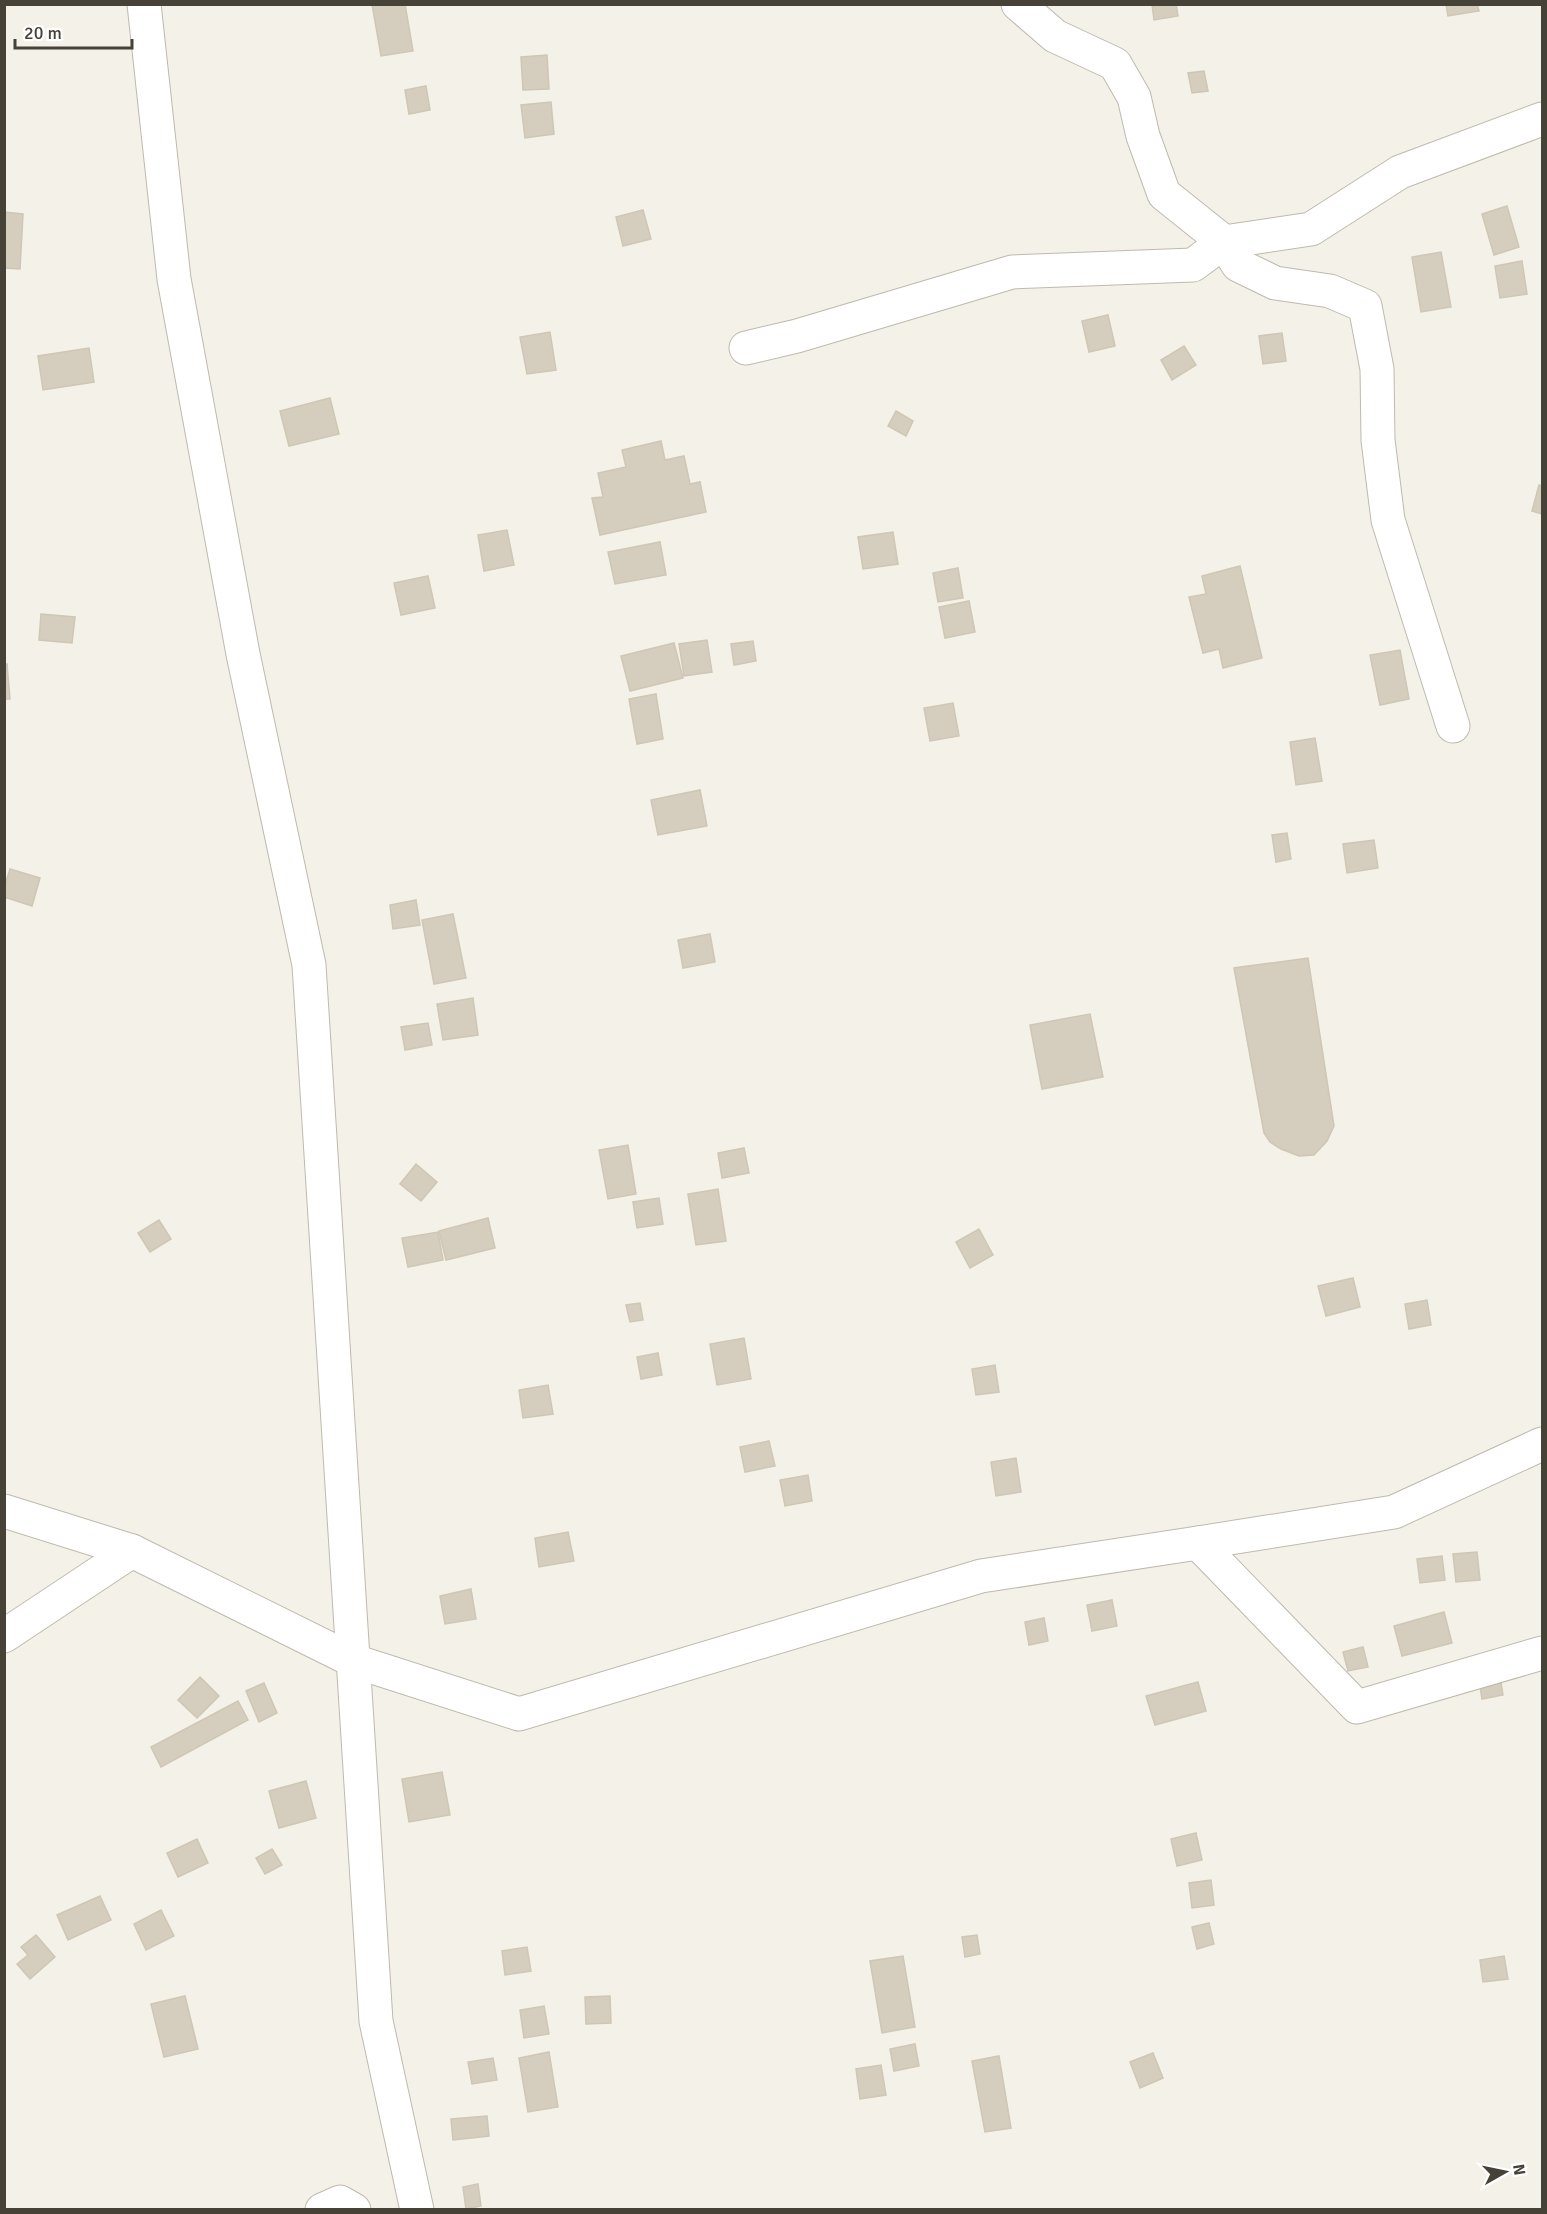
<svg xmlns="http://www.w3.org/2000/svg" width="1547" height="2214" font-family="Signika,sans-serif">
	<rect width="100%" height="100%" fill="#f4f1e9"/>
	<!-- building -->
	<g fill="#d5cebf" stroke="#cfc6b3" stroke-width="1.5">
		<polygon points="372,4 405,4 413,51 381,56"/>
		<polygon points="1152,4 1176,4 1178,16 1154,20"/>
		<polygon points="1446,4 1477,4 1479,11 1448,16"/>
		<polygon points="547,55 549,89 523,90 521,57"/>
		<polygon points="1204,71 1208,91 1192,93 1188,73"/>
		<polygon points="426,86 430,110 409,114 405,90"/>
		<polygon points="551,102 554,134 525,138 521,105"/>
		<polygon points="1507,206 1519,247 1494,255 1482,214"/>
		<polygon points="643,210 651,239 623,246 616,217"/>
		<polygon points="4,212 23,214 20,269 4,268"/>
		<polygon points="1441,252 1451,307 1421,312 1412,257"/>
		<polygon points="1522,261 1527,294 1500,298 1495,266"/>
		<polygon points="1108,315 1115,346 1089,352 1082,321"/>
		<polygon points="550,332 556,370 527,374 520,337"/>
		<polygon points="1282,333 1286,361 1263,364 1259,336"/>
		<polygon points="1184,346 1196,365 1172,380 1161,360"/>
		<polygon points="89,348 94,382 43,390 38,356"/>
		<polygon points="330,398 339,434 289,446 280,411"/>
		<polygon points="896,411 913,421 906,436 888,426"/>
		<polygon points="661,441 665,460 684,456 690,484 700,482 706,512 600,535 592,498 603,497 598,473 626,467 622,450"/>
		<polygon points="1539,485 1542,486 1542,514 1532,511"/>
		<polygon points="507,530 514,565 484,571 478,535"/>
		<polygon points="893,532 898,564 863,569 858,537"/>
		<polygon points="660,542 666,575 615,584 608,552"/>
		<polygon points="1240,566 1262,658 1223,668 1219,649 1203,653 1189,597 1206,594 1202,576"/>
		<polygon points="958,568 963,598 938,602 933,573"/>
		<polygon points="428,576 435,608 401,615 394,583"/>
		<polygon points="969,601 975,632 945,638 939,607"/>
		<polygon points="41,614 75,617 72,643 39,640"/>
		<polygon points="707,640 712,672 684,676 679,644"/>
		<polygon points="753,641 756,661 734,665 731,644"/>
		<polygon points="674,643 683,678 630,691 621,656"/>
		<polygon points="1400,650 1409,699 1380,705 1370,655"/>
		<polygon points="4,664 7,664 10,699 4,699"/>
		<polygon points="656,694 663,739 637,744 629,699"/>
		<polygon points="953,703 959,736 930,741 924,708"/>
		<polygon points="1315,738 1322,781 1296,785 1290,742"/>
		<polygon points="700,790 707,826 658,835 651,800"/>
		<polygon points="1287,833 1291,859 1276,862 1272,835"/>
		<polygon points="1374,840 1378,868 1347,873 1343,844"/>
		<polygon points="10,869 40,878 32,906 4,897 4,888"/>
		<polygon points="416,900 420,925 393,929 390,905"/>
		<polygon points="453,914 466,978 434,984 422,920"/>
		<polygon points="710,934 715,962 683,968 678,940"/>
		<polygon points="1308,958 1334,1126 1327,1141 1314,1155 1299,1156 1281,1149 1270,1142 1264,1133 1234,968"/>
		<polygon points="473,998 478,1035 443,1040 437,1004"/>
		<polygon points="1090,1014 1103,1077 1042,1089 1030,1025"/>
		<polygon points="428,1023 432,1045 405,1050 401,1027"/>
		<polygon points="628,1145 636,1194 608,1199 599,1150"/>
		<polygon points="744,1148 749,1173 722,1178 718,1153"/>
		<polygon points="416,1164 437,1182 421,1201 400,1184"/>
		<polygon points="718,1189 726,1241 696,1245 688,1194"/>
		<polygon points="659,1198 663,1224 637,1228 633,1202"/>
		<polygon points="488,1218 495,1248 446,1260 439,1231"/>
		<polygon points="159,1220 171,1239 150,1252 138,1233"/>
		<polygon points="979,1229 993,1255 970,1268 956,1242"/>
		<polygon points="438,1232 443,1260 408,1267 402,1238"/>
		<polygon points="1353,1278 1360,1307 1326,1316 1318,1286"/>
		<polygon points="1427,1300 1431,1325 1409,1329 1405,1304"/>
		<polygon points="640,1303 643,1320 630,1322 626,1305"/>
		<polygon points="744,1338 751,1379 717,1385 710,1344"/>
		<polygon points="658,1353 662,1375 641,1379 637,1357"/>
		<polygon points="995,1365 999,1392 976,1395 972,1369"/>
		<polygon points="548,1385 553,1414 523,1418 519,1390"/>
		<polygon points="769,1441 775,1466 745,1472 740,1447"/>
		<polygon points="1016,1458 1021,1492 996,1496 991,1462"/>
		<polygon points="808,1475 812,1501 785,1506 780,1480"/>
		<polygon points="568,1532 574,1561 539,1567 535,1538"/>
		<polygon points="1477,1552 1480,1580 1456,1582 1453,1554"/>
		<polygon points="1442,1556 1445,1580 1420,1583 1417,1559"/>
		<polygon points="471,1589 476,1619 445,1624 440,1596"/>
		<polygon points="1112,1600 1117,1626 1092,1631 1087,1605"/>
		<polygon points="1444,1612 1452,1643 1402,1656 1394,1626"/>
		<polygon points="1044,1618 1048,1641 1029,1645 1025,1622"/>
		<polygon points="1363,1647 1368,1667 1348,1671 1343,1652"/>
		<polygon points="1499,1670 1503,1695 1482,1699 1478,1673"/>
		<polygon points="200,1677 219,1696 197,1718 178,1700"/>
		<polygon points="1198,1682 1206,1711 1155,1725 1146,1696"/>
		<polygon points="264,1683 277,1713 259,1722 246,1691"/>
		<polygon points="238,1701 248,1720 161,1767 151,1747"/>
		<polygon points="442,1772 450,1815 409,1822 402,1779"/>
		<polygon points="306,1781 316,1818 279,1828 269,1791"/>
		<polygon points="1196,1833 1202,1860 1177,1866 1171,1839"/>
		<polygon points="197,1839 208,1863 178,1877 167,1853"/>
		<polygon points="272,1849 282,1865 265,1874 256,1858"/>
		<polygon points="1211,1880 1214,1905 1192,1908 1189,1883"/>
		<polygon points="100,1896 111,1920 68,1940 57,1915"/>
		<polygon points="161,1910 174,1936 146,1950 134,1924"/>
		<polygon points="1209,1923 1214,1944 1197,1949 1192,1927"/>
		<polygon points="36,1935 55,1957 30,1979 17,1964 28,1955 21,1947"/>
		<polygon points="977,1935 980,1954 965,1957 962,1937"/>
		<polygon points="527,1947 531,1971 505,1975 502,1951"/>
		<polygon points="903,1956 915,2027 882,2033 870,1961"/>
		<polygon points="1504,1956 1508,1979 1483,1982 1480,1960"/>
		<polygon points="185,1996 198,2049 164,2057 151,2004"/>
		<polygon points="610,1996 611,2023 586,2024 585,1997"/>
		<polygon points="544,2006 549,2034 524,2038 520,2010"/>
		<polygon points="915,2044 919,2066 894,2071 890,2049"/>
		<polygon points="549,2052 558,2107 528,2112 519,2058"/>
		<polygon points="1153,2053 1163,2078 1140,2088 1130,2062"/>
		<polygon points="999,2056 1011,2128 985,2132 972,2061"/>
		<polygon points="493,2058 497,2080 472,2084 468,2062"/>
		<polygon points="881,2065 886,2095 860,2099 856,2069"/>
		<polygon points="487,2116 489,2136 453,2140 451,2119"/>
		<polygon points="478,2184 481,2206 466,2209 463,2187"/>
	</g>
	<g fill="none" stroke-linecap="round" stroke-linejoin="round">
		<defs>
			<g id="minor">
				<polyline points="144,4 174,279 243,654 309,965 376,2021 417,2210"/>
				<polyline points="1018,4 1055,36 1115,64 1134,97 1143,136 1164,194 1224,242 1238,265 1275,283 1330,291 1365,306 1377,369 1378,440 1388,520 1453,726"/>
				<polyline points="746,348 797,336 1012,272 1193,265 1224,242 1311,229 1400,172 1542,119"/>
				<polyline points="4,1511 132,1551 354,1661 519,1714 981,1576 1198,1543 1357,1707 1542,1653"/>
				<polyline points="1198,1543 1394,1512 1542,1444"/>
				<polyline points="4,1636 132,1551"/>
				<polyline points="322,2210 340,2202 354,2210"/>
			</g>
		</defs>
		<!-- minor casing -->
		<use href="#minor" stroke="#bfbaac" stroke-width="35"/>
		<!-- minor -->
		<use href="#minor" stroke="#fff" stroke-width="33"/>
	</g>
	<!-- border -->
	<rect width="1547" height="2214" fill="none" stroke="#474238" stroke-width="12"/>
	<!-- north arrow -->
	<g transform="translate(1505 2172) rotate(81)" stroke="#ffffff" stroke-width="4.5" paint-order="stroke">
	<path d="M0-4.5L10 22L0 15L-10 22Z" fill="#474238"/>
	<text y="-9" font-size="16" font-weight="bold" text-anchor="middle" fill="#474238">N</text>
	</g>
	<!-- scale -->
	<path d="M15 39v9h117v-9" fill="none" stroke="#474238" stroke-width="3"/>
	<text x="24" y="39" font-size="18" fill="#474238" stroke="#ffffff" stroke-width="4.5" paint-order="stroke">20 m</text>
</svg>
